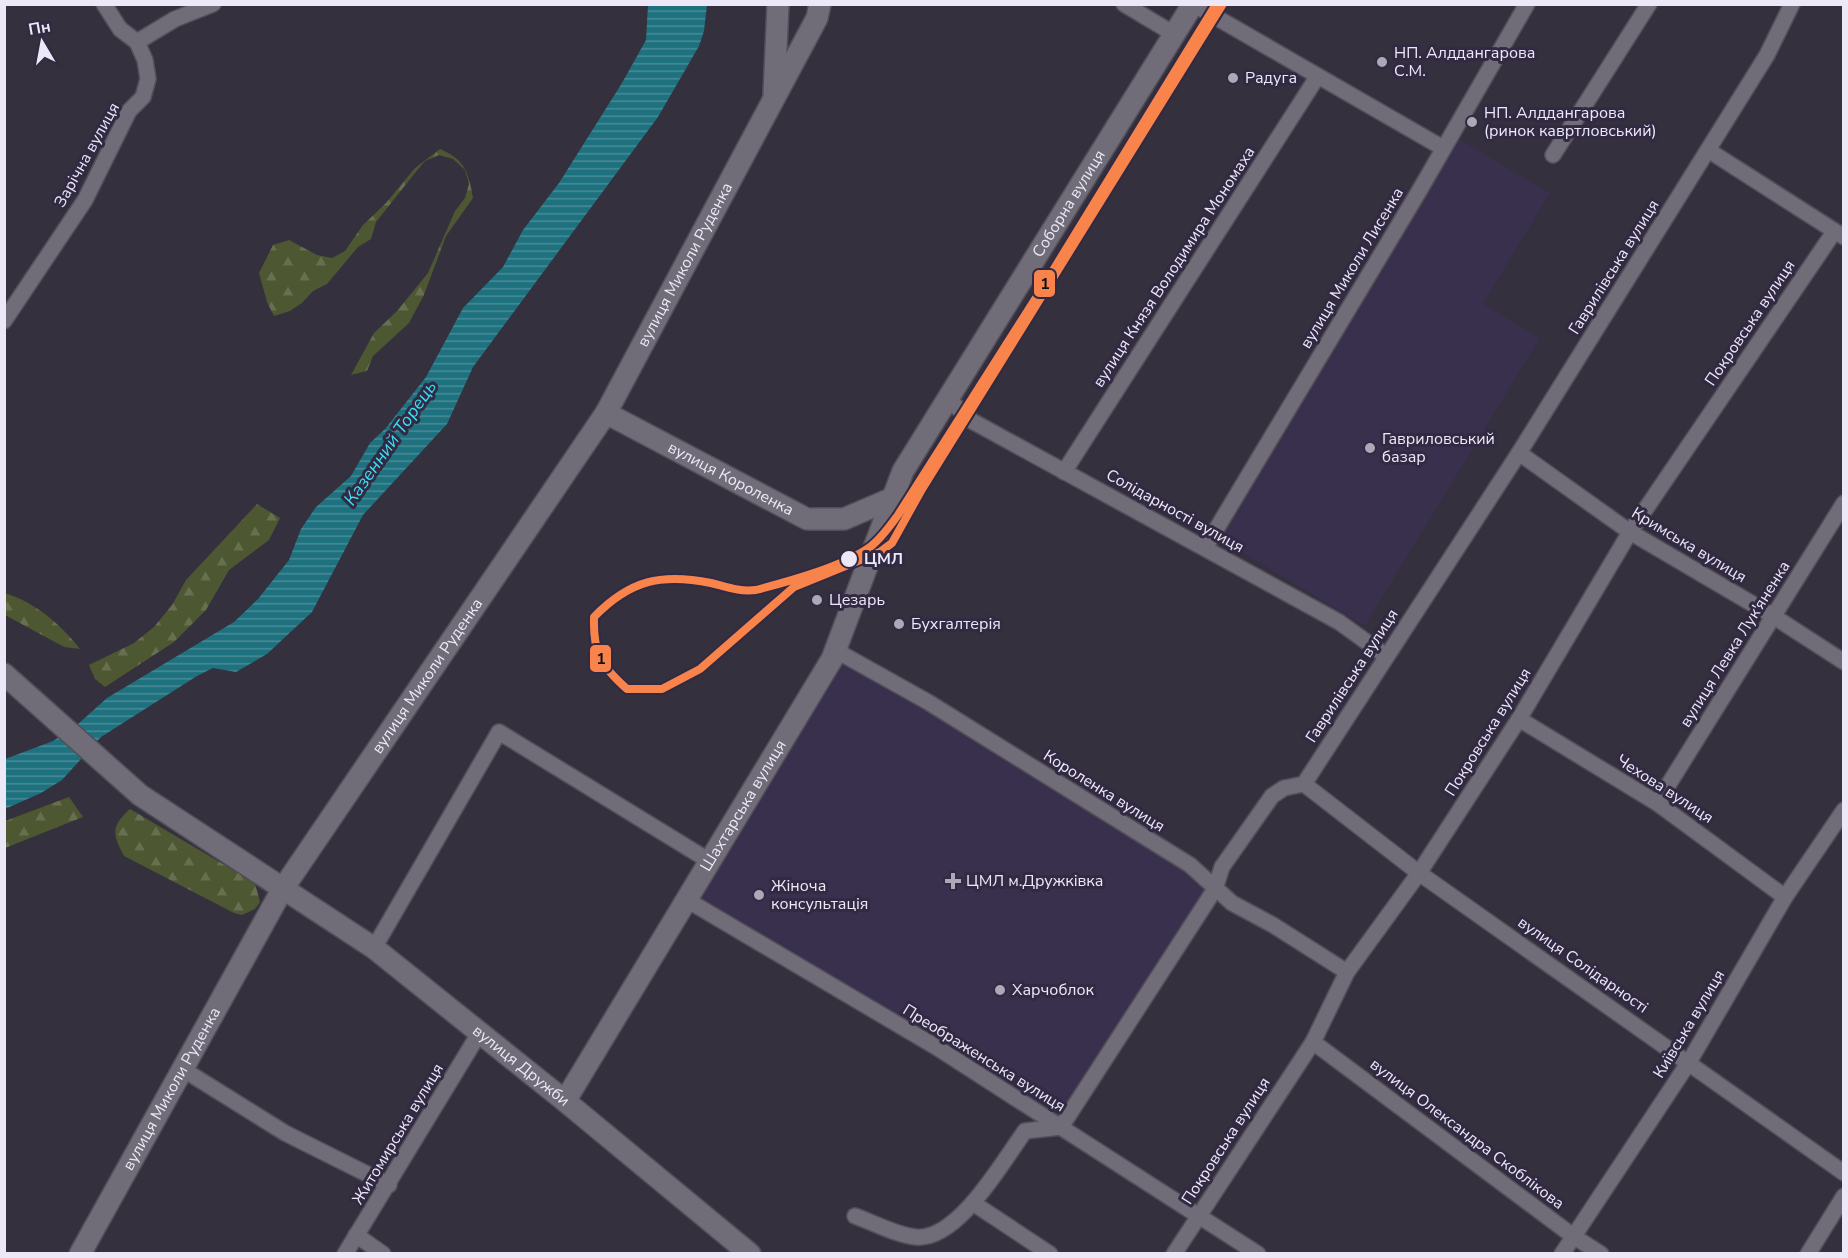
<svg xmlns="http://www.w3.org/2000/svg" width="1848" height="1258" font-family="'Nunito Sans',sans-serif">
	<defs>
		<pattern id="forest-firs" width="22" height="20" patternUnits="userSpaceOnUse" patternTransform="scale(1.5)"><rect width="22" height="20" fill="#4d5731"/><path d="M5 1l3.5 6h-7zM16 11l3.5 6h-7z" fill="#676f50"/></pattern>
		<pattern id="water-rules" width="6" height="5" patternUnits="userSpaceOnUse" patternTransform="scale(1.5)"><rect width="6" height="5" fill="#1e717e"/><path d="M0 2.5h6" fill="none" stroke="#4a8c97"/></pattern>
	</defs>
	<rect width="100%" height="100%" fill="#34303d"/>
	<!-- built -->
	<g fill="#39304d">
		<polygon points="1456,137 1550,193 1483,304 1540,338 1365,626 1215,536"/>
		<polygon points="839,660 924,707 1188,870 1209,891 1059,1119 939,1040 698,897"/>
	</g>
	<!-- forest -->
	<g fill="url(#forest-firs)">
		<path d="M 440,149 C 464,159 469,172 473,198 L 446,236 L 424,295 L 409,323 L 373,356 L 367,371 L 351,375 L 374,333 L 397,311 L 428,273 L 455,211 L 465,198 L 469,184 L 465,170 L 453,159 L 439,155 L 425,161 L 415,173 L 376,222 L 371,239 L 358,247 L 327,284 L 313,291 L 302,303 L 290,311 L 274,316 L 267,302 L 259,273 L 273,245 L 289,240 L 317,255 L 332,258 L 345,251 L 363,225 L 386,203 L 415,168 Z"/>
		<polygon points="257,504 280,518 269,540 229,570 206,610 174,642 105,687 95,679 89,665 134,643 154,627 172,605 186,580"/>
		<path d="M 4,593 C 34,601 61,625 80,649 L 64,647 L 5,615 Z"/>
		<polygon points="69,797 83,817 5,848 5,821"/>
		<path d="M 130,809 L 255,883 L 260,902 L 255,909 L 242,915 L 234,913 L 124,856 C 112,834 111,826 130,809 Z"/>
	</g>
	<!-- water -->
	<polygon fill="url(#water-rules)" points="648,5 707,5 704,31 699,46 658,117 473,367 447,424 363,515 312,612 267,654 236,672 213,668 197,676 101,737 62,780 41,793 5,809 5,759 53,741 78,724 107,698 234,622 258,599 289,560 301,529 316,507 351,476 370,443 385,429 426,377 463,308 503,267 523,230 559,183 622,83 646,40"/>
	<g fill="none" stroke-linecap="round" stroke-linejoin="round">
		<defs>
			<g id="street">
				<polyline points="1124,4 1174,34"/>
				<polyline points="1193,4 1443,148"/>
				<polyline points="137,42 175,19 213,4"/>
				<polyline points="1708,150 1844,237"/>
				<polyline points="1553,155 1649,4"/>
				<polyline points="4,321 85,200 129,111 143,97 148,79 145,60 137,42 120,29 104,4"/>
				<polyline points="948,399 972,421 1339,622 1386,656"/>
				<polyline points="1519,453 1630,532 1773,616 1844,662"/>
				<polyline points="1064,472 1314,82"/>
				<polyline points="1205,548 1418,193 1527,4"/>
				<polyline points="835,650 928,702 1190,865 1232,903 1273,925 1347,972"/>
				<polyline points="1519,719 1657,803 1785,897"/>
				<polyline points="1304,784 1419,873 1844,1173"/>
				<polyline points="1657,803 1844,503"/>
				<polyline points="687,900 936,1047 1258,1254"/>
				<polyline points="374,948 499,732 711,862"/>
				<polyline points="1313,1042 1573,1236 1601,1254"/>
				<polyline points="184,1070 285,1133 389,1185"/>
				<polyline points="973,1203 1050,1254"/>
				<path d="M 855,1216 C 874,1223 896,1235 916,1237 C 958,1241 1003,1161 1025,1131 L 1061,1127 L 1215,889 L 1222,867 L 1272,796 L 1284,788 L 1304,784 L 1519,453 L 1767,55 L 1792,4"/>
				<polyline points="356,1235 383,1254"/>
				<polyline points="345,1254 480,1032"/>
				<polyline points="1174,1254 1313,1042 1347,972 1419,873 1519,719 1630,532 1834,232"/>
				<polyline points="1562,1254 1689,1062 1785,897 1844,810"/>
				<polyline points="1808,1254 1844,1196"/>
			</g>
			<g id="secondary">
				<polyline points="774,94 778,4"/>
				<path id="s1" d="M 606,413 L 807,519 L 844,519 L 893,498"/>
				<path id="s2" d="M 4,674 L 140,795 L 374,948 L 565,1101 L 750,1254"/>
				<path id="s3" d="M 565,1101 L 832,659 L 903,471 L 1193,4"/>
				<path id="s4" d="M 80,1254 L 282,890 L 606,413 L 817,18 L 820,4"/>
			</g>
		</defs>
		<!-- street casing -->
		<use href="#street" stroke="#524e5a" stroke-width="18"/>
		<!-- secondary casing -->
		<use href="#secondary" stroke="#524e5a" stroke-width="24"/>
		<!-- street -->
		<use href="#street" stroke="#706c78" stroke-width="15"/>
		<!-- secondary -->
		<use href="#secondary" stroke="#706c78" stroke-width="21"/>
		<defs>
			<path id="tram-1" d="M 1216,4 L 1044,285 L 898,515 C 890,526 881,539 870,547 C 842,567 790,581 756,590 C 739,592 727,587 711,583 C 661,573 630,580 594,617 C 593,653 600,665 627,689 L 662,689 L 700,669 L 794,587 L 880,552 L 892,543 L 921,491 L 1223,4"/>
		</defs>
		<!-- tram-1 casing -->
		<use href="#tram-1" stroke="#322a43" stroke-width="12"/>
		<!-- tram-1 -->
		<use href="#tram-1" stroke="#f8844c" stroke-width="8"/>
	</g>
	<!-- markers -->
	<g fill="#aca8b7" stroke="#322a43" stroke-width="2">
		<circle cx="1382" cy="62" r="6"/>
		<circle cx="1233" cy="78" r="6"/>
		<circle cx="1472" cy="122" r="6"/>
		<circle cx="1370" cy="448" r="6"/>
		<circle cx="817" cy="600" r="6"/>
		<circle cx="899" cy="624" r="6"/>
		<path d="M950 872h6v6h6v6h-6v6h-6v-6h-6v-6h6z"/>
		<circle cx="759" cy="895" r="6"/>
		<circle cx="1000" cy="990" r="6"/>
	</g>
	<circle fill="#ece8f8" stroke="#322a43" stroke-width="2" cx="849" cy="559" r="9"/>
	<g text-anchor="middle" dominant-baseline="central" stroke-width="6" stroke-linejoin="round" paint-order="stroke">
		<!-- poi labels -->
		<g font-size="16" fill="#ece8f8" stroke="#322a43" text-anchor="start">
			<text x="1394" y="53">НП. Алддангарова<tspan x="1394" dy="18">С.М.</tspan></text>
			<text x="1245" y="78">Радуга</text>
			<text x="1484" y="113">НП. Алддангарова<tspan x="1484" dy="18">(ринок кавртловський)</tspan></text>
			<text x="1382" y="439">Гавриловський<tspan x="1382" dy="18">базар</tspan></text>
			<text x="829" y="600">Цезарь</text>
			<text x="911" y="624">Бухгалтерія</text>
			<text x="966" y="881">ЦМЛ м.Дружківка</text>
			<text x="771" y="886">Жіноча<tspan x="771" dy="18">консультація</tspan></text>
			<text x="1012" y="990">Харчоблок</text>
		</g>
		<!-- street labels -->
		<g font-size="16" fill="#ece8f8" stroke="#322a43">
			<text transform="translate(87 155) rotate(-61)">Зарічна вулиця</text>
			<text stroke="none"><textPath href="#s3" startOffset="1032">Соборна вулиця</textPath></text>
			<text stroke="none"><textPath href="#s4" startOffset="1161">вулиця Миколи Руденка</textPath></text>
			<text transform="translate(1174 267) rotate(-57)">вулиця Князя Володимира Мономаха</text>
			<text transform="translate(1614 267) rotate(-58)">Гаврилівська вулиця</text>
			<text transform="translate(1352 268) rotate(-59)">вулиця Миколи Лисенка</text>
			<text transform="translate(1750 323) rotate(-56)">Покровська вулиця</text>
			<text stroke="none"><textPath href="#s1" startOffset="141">вулиця Короленка</textPath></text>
			<text transform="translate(1175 511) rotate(29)">Солідарності вулиця</text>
			<text transform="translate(1689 545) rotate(31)">Кримська вулиця</text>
			<text transform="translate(1735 644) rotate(-58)">вулиця Левка Лук'яненка</text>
			<text transform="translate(1352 676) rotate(-57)">Гаврилівська вулиця</text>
			<text stroke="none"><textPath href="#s4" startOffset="675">вулиця Миколи Руденка</textPath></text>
			<text transform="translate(1488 732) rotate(-58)">Покровська вулиця</text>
			<text transform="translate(1665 789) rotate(33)">Чехова вулиця</text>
			<text transform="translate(1104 791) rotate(32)">Короленка вулиця</text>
			<text stroke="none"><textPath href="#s3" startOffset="345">Шахтарська вулиця</textPath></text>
			<text transform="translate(1583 965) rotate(35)">вулиця Солідарності</text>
			<text transform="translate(1689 1024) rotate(-59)">Київська вулиця</text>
			<text transform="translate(984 1058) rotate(32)">Преображенська вулиця</text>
			<text stroke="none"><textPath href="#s2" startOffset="650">вулиця Дружби</textPath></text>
			<text stroke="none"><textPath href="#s4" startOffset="189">вулиця Миколи Руденка</textPath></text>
			<text transform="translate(398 1134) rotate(-59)">Житомирська вулиця</text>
			<text transform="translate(1467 1134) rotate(37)">вулиця Олександра Скоблікова</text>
			<text transform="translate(1226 1141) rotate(-57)">Покровська вулиця</text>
		</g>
		<!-- stop labels -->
		<g font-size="16" font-weight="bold" fill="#ece8f8" stroke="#322a43" text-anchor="start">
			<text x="864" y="559">ЦМЛ</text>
		</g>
		<!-- water labels -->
		<g font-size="18" font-style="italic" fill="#37dff7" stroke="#322a43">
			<text transform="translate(390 443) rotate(-55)">Казенний Торець</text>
		</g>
	</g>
	<g stroke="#322a43" stroke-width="2">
		<rect x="1033" y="269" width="23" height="29" rx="6" fill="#f8844c"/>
		<rect x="589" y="644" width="23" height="29" rx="6" fill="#f8844c"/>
	</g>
	<g font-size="16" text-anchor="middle" font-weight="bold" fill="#111">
		<text x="1045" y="289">1</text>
		<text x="601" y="664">1</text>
	</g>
	<!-- border -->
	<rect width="1848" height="1258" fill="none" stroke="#ece8f8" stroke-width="12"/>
	<!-- north arrow -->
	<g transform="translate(42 42) rotate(350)" stroke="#322a43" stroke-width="4.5" paint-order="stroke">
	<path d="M0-4.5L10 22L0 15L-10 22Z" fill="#ece8f8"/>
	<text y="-9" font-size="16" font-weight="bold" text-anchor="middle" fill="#ece8f8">Пн</text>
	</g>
</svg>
